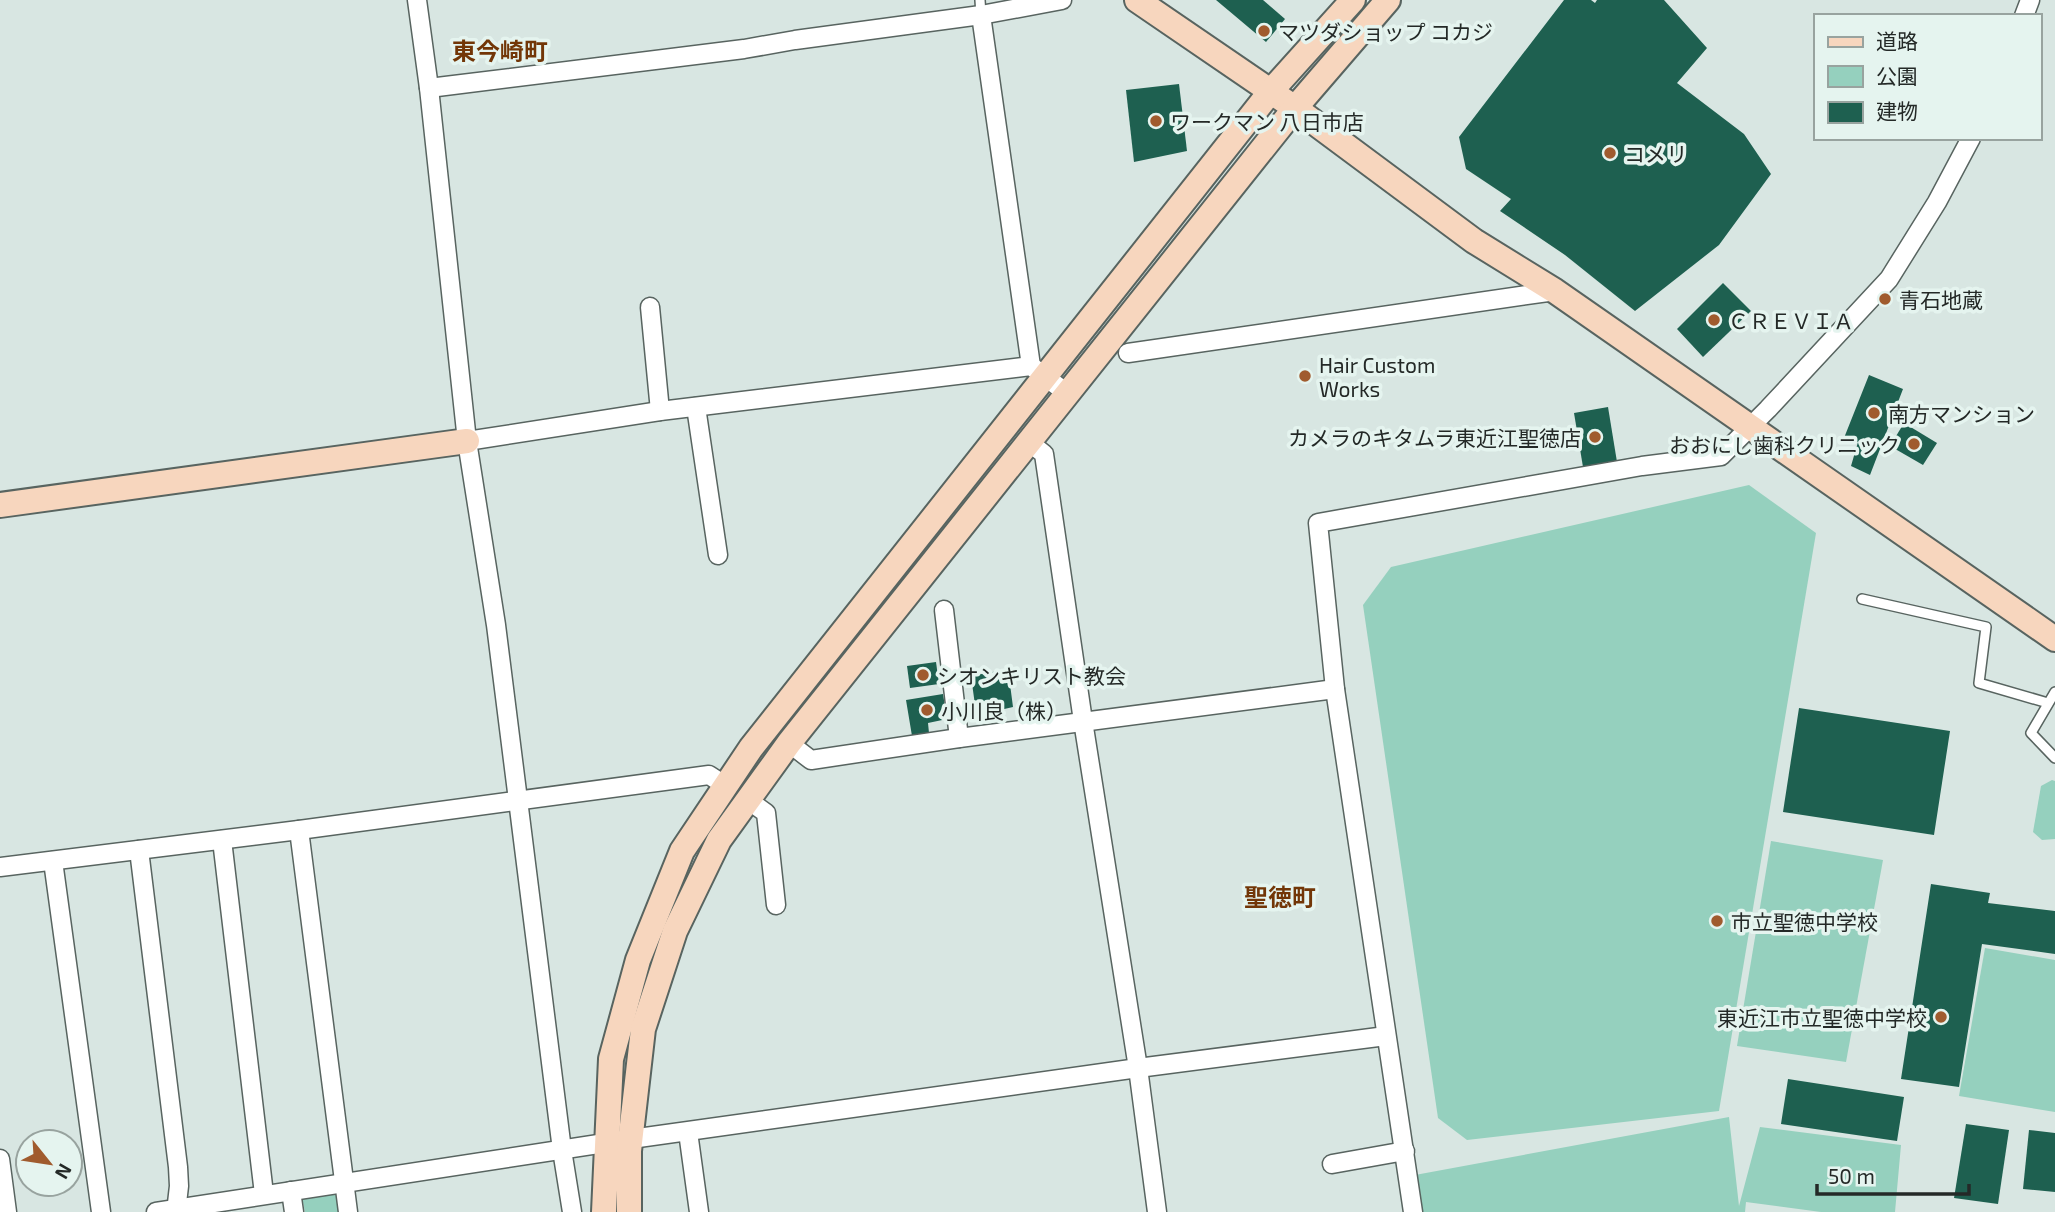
<svg xmlns="http://www.w3.org/2000/svg" width="2055" height="1212" font-family="'Exo 2','Noto Sans JP',sans-serif">
	<rect width="100%" height="100%" fill="#d8e6e2"/>
	<!-- green -->
	<g fill="#95d0be">
		<polygon points="1749,485 1816,533 1719,1111 1467,1140 1438,1118 1363,605 1391,567"/>
		<polygon points="2052,780 2055,781 2055,839 2042,840 2033,832 2041,786"/>
		<polygon points="1771,841 1883,860 1846,1062 1737,1046"/>
		<polygon points="1985,948 2055,960 2055,1112 1959,1096"/>
		<polygon points="1729,1117 1739,1206 1760,1127 1901,1145 1895,1212 1821,1212 1746,1202 1745,1212 1422,1212 1415,1175"/>
		<polygon points="338,1191 341,1212 305,1212 302,1197"/>
	</g>
	<!-- building -->
	<g fill="#1e6050">
		<polygon points="1216,0 1263,0 1285,19 1266,42"/>
		<polygon points="1564,0 1591,0 1595,3 1597,0 1664,0 1707,48 1677,83 1744,134 1771,174 1719,245 1635,311 1565,255 1500,211 1511,199 1466,169 1459,137"/>
		<polygon points="1179,84 1187,151 1134,162 1126,90"/>
		<polygon points="1723,283 1751,311 1703,357 1677,329"/>
		<polygon points="1869,375 1903,389 1870,475 1851,466 1858,442 1844,438"/>
		<polygon points="1608,407 1617,462 1583,467 1574,413"/>
		<polygon points="1904,423 1937,443 1923,465 1890,446"/>
		<polygon points="936,662 939,684 910,688 907,666"/>
		<polygon points="1008,669 1013,707 1000,710 1000,703 975,705 971,676"/>
		<polygon points="943,694 947,719 928,723 929,733 912,736 906,700"/>
		<polygon points="1799,708 1950,731 1934,835 1783,812"/>
		<polygon points="1931,884 1990,893 1988,903 2055,911 2055,954 1982,944 1959,1087 1901,1079"/>
		<polygon points="1788,1079 1904,1097 1897,1141 1781,1124"/>
		<polygon points="1966,1124 2009,1130 1998,1204 1954,1198"/>
		<polygon points="2029,1130 2055,1133 2055,1192 2023,1189"/>
	</g>
	<g fill="none" stroke-linecap="round" stroke-linejoin="round">
		<defs>
			<g id="lane">
				<polyline points="980,0 981,15"/>
				<polyline points="1862,599 1986,627 1979,683 2048,703"/>
				<polyline points="2055,692 2031,733 2055,758"/>
			</g>
			<g id="street">
				<polyline points="417,0 429,88 467,441 496,625 562,1150 572,1212"/>
				<polyline points="981,15 1031,366"/>
				<polyline points="2024,16 2030,0"/>
				<polyline points="429,88 744,49 795,40 981,15 1062,0"/>
				<polyline points="650,307 660,411"/>
				<polyline points="1128,353 1555,291"/>
				<polyline points="696,407 718,555"/>
				<polyline points="467,441 660,411 1031,366 1068,394"/>
				<polyline points="1029,442 1044,454 1083,721 1138,1068 1157,1212"/>
				<polyline points="944,610 959,738"/>
				<polyline points="789,743 811,760 959,738 1335,689"/>
				<polyline points="748,800 766,813 776,905"/>
				<polyline points="299,830 348,1212"/>
				<polyline points="222,840 264,1194"/>
				<polyline points="139,850 178,1167 179,1186 176,1212"/>
				<polyline points="53,861 101,1212"/>
				<polyline points="0,867 299,830 709,775 726,786"/>
				<polyline points="688,1132 699,1212"/>
				<polyline points="0,1159 7,1212"/>
				<polyline points="1332,1164 1405,1151"/>
				<polyline points="291,1191 294,1212"/>
				<polyline points="156,1212 631,1139 1138,1068 1386,1036"/>
				<polyline points="1413,1212 1335,689 1318,523 1642,466 1721,456 1768,409 1889,279 1937,202 1971,138"/>
			</g>
			<g id="secondary">
				<polyline points="1137,0 1295,108 1474,241 1555,291 2055,639"/>
				<polyline points="0,505 467,441"/>
				<polyline points="604,1212 611,1059 638,960 682,851 751,748 1271,91 1353,0"/>
				<polyline points="629,1212 629,1151 643,1029 675,931 719,840 789,743 1295,108 1388,0"/>
			</g>
		</defs>
		<!-- lane casing -->
		<use href="#lane" stroke="#586460" stroke-width="12"/>
		<!-- street casing -->
		<use href="#street" stroke="#586460" stroke-width="21"/>
		<!-- secondary casing -->
		<use href="#secondary" stroke="#586460" stroke-width="28"/>
		<!-- lane -->
		<use href="#lane" stroke="#fff" stroke-width="9"/>
		<!-- street -->
		<use href="#street" stroke="#fff" stroke-width="18"/>
		<!-- secondary -->
		<use href="#secondary" stroke="#f7d6be" stroke-width="24"/>
	</g>
	<!-- markers -->
	<g fill="#a05b2e" stroke="#e5f4ef" stroke-width="2.5">
		<circle cx="1264" cy="31" r="7"/>
		<circle cx="1156" cy="121" r="7"/>
		<circle cx="1610" cy="153" r="7"/>
		<circle cx="1885" cy="299" r="7"/>
		<circle cx="1714" cy="320" r="7"/>
		<circle cx="1305" cy="376" r="7"/>
		<circle cx="1874" cy="413" r="7"/>
		<circle cx="1595" cy="437" r="7"/>
		<circle cx="1914" cy="444" r="7"/>
		<circle cx="923" cy="675" r="7"/>
		<circle cx="927" cy="710" r="7"/>
		<circle cx="1717" cy="921" r="7"/>
		<circle cx="1941" cy="1017" r="7"/>
	</g>
	<g text-anchor="middle" dominant-baseline="central" stroke-width="7" stroke-linejoin="round" paint-order="stroke">
		<!-- poi labels -->
		<g font-size="21" fill="#242927" stroke="#e5f4ef" text-anchor="start">
			<text x="1278" y="31">マツダショップ コカジ</text>
			<text x="1170" y="121">ワークマン 八日市店</text>
			<text x="1624" y="153">コメリ</text>
			<text x="1899" y="299">青石地蔵</text>
			<text x="1728" y="320">ＣＲＥＶＩＡ</text>
			<text x="1319" y="364">Hair Custom<tspan x="1319" dy="24">Works</tspan></text>
			<text x="1888" y="413">南方マンション</text>
			<text x="1581" y="437" text-anchor="end">カメラのキタムラ東近江聖徳店</text>
			<text x="1900" y="444" text-anchor="end">おおにし歯科クリニック</text>
			<text x="937" y="675">シオンキリスト教会</text>
			<text x="941" y="710">小川良（株）</text>
			<text x="1731" y="921">市立聖徳中学校</text>
			<text x="1927" y="1017" text-anchor="end">東近江市立聖徳中学校</text>
		</g>
		<!-- quarter labels -->
		<g font-size="24" font-weight="bold" fill="#723607" stroke="#e5f4ef">
			<text x="500" y="50">東今崎町</text>
			<text x="1280" y="896">聖徳町</text>
		</g>
	</g>
	<!-- legend -->
	<rect x="1814" y="14" width="228" height="126" fill="#e5f4ef" stroke="#98a39f" stroke-width="2"/>
	<rect x="1828" y="37" width="35" height="10" fill="#f7d6be" stroke="#98a39f" stroke-width="2"/>
	<text x="1876" y="49" font-size="21" fill="#242927">道路</text>
	<rect x="1828" y="66" width="35" height="21" fill="#95d0be" stroke="#98a39f" stroke-width="2"/>
	<text x="1876" y="84" font-size="21" fill="#242927">公園</text>
	<rect x="1828" y="102" width="35" height="21" fill="#1e6050" stroke="#98a39f" stroke-width="2"/>
	<text x="1876" y="119" font-size="21" fill="#242927">建物</text>
	<!-- north arrow -->
	<g transform="translate(49 1163) rotate(120)"><circle r="33" fill="#e5f4ef" stroke="#98a39f" stroke-width="2"/>
	<path d="M0-5L12 26L0 18L-12 26Z" fill="#a05b2e"/>
	<text y="-10" font-size="19" font-weight="bold" text-anchor="middle" fill="#242927">N</text>
	</g>
	<!-- scale -->
	<path d="M1817 1184v10h152v-10" fill="none" stroke="#242927" stroke-width="3.5"/>
	<text x="1828" y="1184" font-size="21" fill="#242927" stroke="#e5f4ef" stroke-width="5" paint-order="stroke">50 m</text>
</svg>
